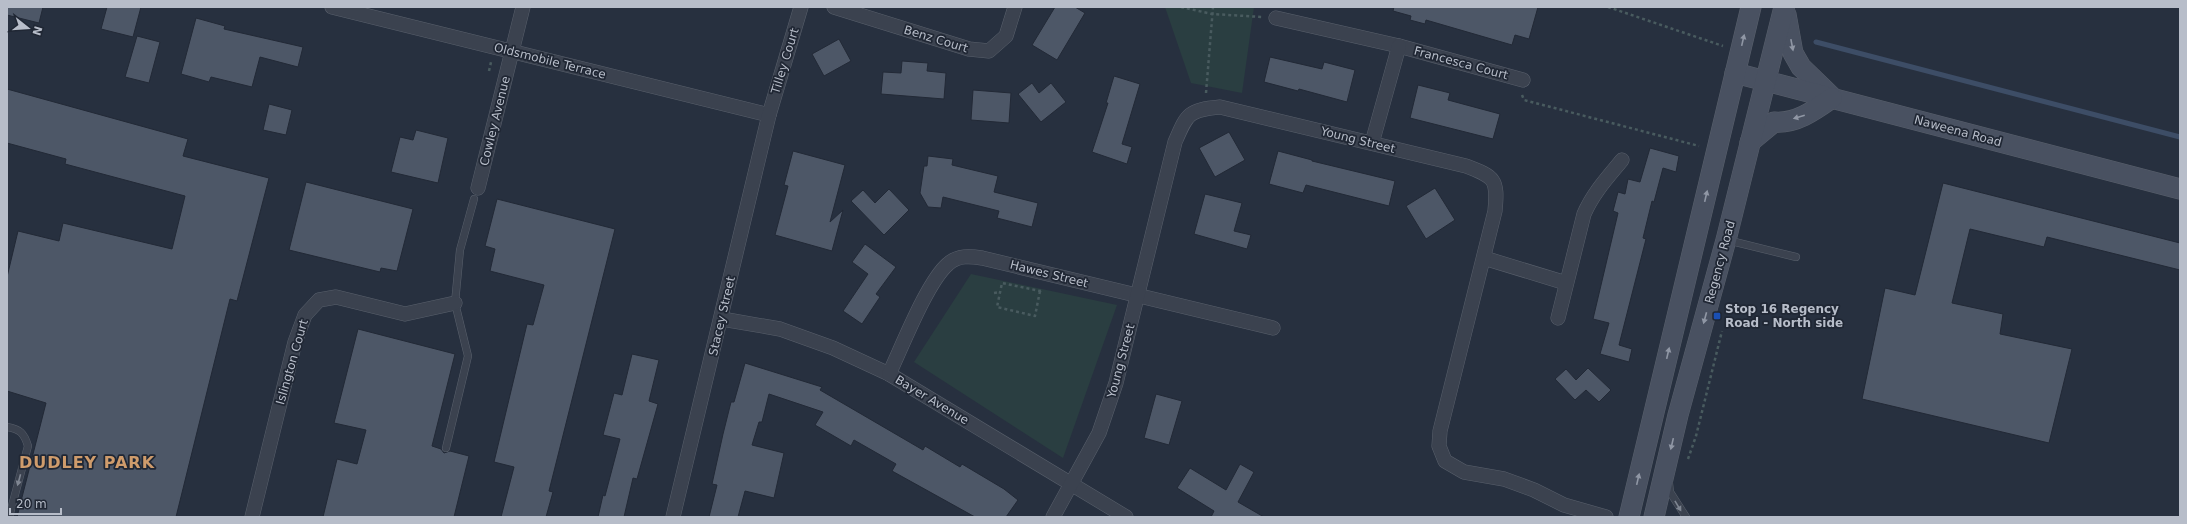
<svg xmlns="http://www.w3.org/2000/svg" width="2187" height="524" font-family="'DejaVu Sans',sans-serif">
	<rect width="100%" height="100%" fill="#27303f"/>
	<!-- green -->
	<g fill="#2a3e41">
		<polygon points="1165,7 1254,7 1242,93 1191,83"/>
		<polygon points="971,274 1117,305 1063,458 914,362"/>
	</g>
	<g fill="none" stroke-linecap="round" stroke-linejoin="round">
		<!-- stream -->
		<polyline stroke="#3d4d66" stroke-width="5" points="1816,42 2180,137"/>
	</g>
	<!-- building -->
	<g fill="#4d5767" stroke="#222936">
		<polygon points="7,7 43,7 39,23 7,15"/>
		<polygon points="107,7 141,7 133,37 101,29"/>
		<polygon points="1055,7 1075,7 1085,13 1057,60 1032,45"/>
		<polygon points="1394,7 1538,7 1529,39 1515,35 1512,45 1426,20 1425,24 1410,20 1411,16 1393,11"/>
		<polygon points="196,18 225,26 224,29 303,47 298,67 260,57 252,87 211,77 209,82 181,74"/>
		<polygon points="137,36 160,42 149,83 125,77"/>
		<polygon points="839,39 851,61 824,76 812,54"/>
		<polygon points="1270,57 1322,69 1324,62 1355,70 1347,102 1299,89 1298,91 1264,82"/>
		<polygon points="902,61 928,63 927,71 946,73 944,99 881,94 883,72 901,73"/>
		<polygon points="1114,76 1140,84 1122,144 1132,147 1127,164 1092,152 1108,103 1106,103"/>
		<polygon points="1032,83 1039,93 1051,83 1066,102 1041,122 1018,94"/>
		<polygon points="1418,85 1450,93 1448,100 1500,114 1493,139 1410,118"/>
		<polygon points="7,89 188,139 183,156 269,178 237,301 230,299 176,517 17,517 46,403 7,391 7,277 18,231 59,241 63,223 172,249 185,196 65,164 66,159 7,143"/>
		<polygon points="973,90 1011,93 1009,123 971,120"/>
		<polygon points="269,104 292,110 286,135 263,130"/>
		<polygon points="416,130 448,138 438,183 391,172 400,137 413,140"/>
		<polygon points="1229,132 1245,160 1215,177 1199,148"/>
		<polygon points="1650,148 1679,156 1676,172 1663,168 1654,202 1652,201 1643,238 1646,239 1619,345 1632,349 1629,362 1600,354 1609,323 1593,319 1618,213 1613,211 1618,192 1625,194 1628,179 1640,182"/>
		<polygon points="793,151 845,165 830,222 843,210 832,251 775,235 788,186 784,185"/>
		<polygon points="1278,151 1312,160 1312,161 1395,181 1389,206 1306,185 1303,193 1269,184"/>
		<polygon points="928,156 953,159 952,165 998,176 994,192 1038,203 1032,227 997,218 999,211 943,197 941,208 928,207 920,193 924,166 927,166"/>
		<polygon points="306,182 413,209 397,271 381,268 380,272 289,250"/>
		<polygon points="1943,183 2180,243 2180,270 2047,237 2044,247 1970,229 1952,303 2003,314 2000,334 2072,349 2049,443 1862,399 1885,288 1915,295"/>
		<polygon points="1435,188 1455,220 1426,239 1406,206"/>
		<polygon points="889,189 909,210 884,235 851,201 863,190 875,203"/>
		<polygon points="1205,194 1242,203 1234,231 1251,235 1247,249 1194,234"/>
		<polygon points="497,199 615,229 549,491 553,492 546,517 501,517 514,467 494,462 527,324 533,325 544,285 490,271 495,249 485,246"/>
		<polygon points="865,244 896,267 876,294 880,297 862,324 843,311 868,274 852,262"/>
		<polygon points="358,329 455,354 432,446 441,449 444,453 450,451 469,456 454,517 323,517 337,459 357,464 366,430 334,423"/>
		<polygon points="632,354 659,360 649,401 658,404 637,479 633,478 624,517 598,517 603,495 605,496 620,439 603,435 614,393 622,395"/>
		<polygon points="745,363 822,387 820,390 923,450 925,446 960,467 962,464 1004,489 1018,500 1006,517 975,517 892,471 896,464 854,440 851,446 815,425 823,412 769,394 762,422 759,422 752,445 784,453 774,498 745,491 738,517 709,517 717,485 712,484 723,434 731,402 734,402"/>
		<polygon points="1588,368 1611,390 1599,402 1586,390 1575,400 1555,379 1566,369 1576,380"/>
		<polygon points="1156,394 1182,401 1169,445 1144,438"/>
		<polygon points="1240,464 1254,472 1238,502 1264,517 1211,517 1214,511 1177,488 1190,468 1226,490"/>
	</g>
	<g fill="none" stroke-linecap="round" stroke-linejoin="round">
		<defs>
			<g id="lane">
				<polyline points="1727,240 1796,257"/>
				<path d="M 7,427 C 20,429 24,433 28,446 L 9,517"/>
				<polyline points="446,448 468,356 455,303 460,250 474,199"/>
				<polyline points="1669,483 1670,492 1686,517"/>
			</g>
			<g id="street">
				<polyline points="332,7 769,115"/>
				<polyline points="834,7 969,49 989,51 1006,36 1015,7"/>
				<polyline points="1276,18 1399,46 1523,80"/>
				<polyline points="1372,143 1399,46"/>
				<polyline points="478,188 523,7"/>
				<polyline points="1484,258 1566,283"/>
				<path d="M 1558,318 L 1584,214 C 1593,193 1608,177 1622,160"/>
				<polyline points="722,319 780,329 833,348 889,374 1126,517"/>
				<path d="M 889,374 C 902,347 927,282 948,264 C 958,255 970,256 982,258 L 1273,328"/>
				<polyline points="252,517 295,342 305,315 319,300 336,297 405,314 455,303"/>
				<polyline points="673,517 769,115 801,7"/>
				<path d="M 1053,517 L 1099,433 L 1116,383 L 1175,142 C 1187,114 1188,110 1220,107 L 1466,166 C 1495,177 1498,179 1495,211 L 1440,431 L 1439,446 L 1445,461 L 1464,472 L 1504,479 L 1534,490 L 1564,505 L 1606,517"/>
			</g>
			<g id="secondary">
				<polyline points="1786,14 1793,53 1801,67 1831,96"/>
				<polyline points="1735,73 2180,189"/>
				<path d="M 1750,142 L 1774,122 C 1796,124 1815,110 1832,98"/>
				<polyline points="1629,517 1751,7"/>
				<polyline points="1654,517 1678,415 1726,240 1784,7"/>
			</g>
		</defs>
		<!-- lane casing -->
		<use href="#lane" stroke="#59606c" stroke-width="8"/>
		<!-- street casing -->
		<use href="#street" stroke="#59606c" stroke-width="15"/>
		<!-- secondary casing -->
		<use href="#secondary" stroke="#59606c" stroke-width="21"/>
		<!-- path -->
		<g stroke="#495b5f" stroke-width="2.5" stroke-dasharray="3 3" stroke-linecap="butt">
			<polyline points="1181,7 1212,14 1262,17"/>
			<polyline points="1608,7 1723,46"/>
			<polyline points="489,71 491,62"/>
			<polyline points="1206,93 1213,7"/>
			<polyline points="1522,95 1524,100 1699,146"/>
			<polyline points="1040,291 1035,316 997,307 1002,283 1040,291 1043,289"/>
			<polyline points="994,293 1000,292"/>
			<polyline points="1688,459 1696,436 1722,331"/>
		</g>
		<!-- lane -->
		<use href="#lane" stroke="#3b424f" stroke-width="7"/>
		<!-- street -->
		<use href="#street" stroke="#3b424f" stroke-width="14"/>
		<!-- secondary -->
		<use href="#secondary" stroke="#495161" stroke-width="20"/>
	</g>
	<!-- one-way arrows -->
	<defs><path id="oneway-solid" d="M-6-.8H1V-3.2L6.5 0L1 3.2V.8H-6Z"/></defs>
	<g fill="#9097a5">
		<use href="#oneway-solid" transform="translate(1743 40) rotate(-77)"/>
		<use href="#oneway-solid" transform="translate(1792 45) rotate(79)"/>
		<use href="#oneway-solid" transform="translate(1799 117) rotate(164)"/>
		<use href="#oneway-solid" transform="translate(1706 196) rotate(-77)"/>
		<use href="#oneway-solid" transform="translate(1705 318) rotate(105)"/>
		<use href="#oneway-solid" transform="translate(1668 353) rotate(-77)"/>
		<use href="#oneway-solid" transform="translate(1672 444) rotate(103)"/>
		<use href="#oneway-solid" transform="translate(1638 479) rotate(-77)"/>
	</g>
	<g fill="#7f8692">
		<use href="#oneway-solid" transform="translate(19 480) rotate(105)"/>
		<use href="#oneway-solid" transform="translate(1678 506) rotate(59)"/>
	</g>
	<!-- markers -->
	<rect fill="#1a4fb4" stroke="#202734" stroke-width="1.5" x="1713" y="312" width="8" height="8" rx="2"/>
	<g text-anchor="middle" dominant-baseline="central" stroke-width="3.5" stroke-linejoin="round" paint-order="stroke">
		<!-- street labels -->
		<g font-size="12" fill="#b7bdc9" stroke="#202734">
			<text transform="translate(936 39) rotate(17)">Benz Court</text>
			<text transform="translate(550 61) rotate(14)">Oldsmobile Terrace</text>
			<text transform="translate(785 61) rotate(-73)">Tilley Court</text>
			<text transform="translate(1461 63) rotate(15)">Francesca Court</text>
			<text transform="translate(495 121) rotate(-76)">Cowley Avenue</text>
			<text transform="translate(1958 131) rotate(15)">Naweena Road</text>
			<text transform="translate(1358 140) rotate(14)">Young Street</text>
			<text transform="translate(1720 262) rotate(-75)">Regency Road</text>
			<text transform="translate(1049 274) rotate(14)">Hawes Street</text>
			<text transform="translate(722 316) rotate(-77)">Stacey Street</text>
			<text transform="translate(1121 361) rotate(-75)">Young Street</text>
			<text transform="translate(292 362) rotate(-74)">Islington Court</text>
			<text transform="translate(932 400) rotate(31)">Bayer Avenue</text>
		</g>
		<!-- poi labels -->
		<g font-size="12" font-weight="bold" fill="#b7bdc9" stroke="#202734" text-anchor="start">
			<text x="1725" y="309">Stop 16 Regency<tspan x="1725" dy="14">Road - North side</tspan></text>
		</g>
		<!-- district labels -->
		<g font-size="16" font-weight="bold" letter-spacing="1" fill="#cf9c6c" stroke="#202734">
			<text x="87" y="462">DUDLEY PARK</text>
		</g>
	</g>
	<!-- border -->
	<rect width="2187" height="524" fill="none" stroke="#b7bdc9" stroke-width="16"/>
	<!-- north arrow -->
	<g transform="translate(28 28) rotate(107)" stroke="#202734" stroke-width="3" paint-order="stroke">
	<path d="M0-3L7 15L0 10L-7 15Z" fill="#b7bdc9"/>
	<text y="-6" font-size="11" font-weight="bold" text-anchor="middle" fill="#b7bdc9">N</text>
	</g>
	<!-- scale -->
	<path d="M10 508v6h51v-6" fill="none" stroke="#b7bdc9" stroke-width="2"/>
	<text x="16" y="508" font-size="12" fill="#b7bdc9" stroke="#202734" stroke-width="3" paint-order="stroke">20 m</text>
</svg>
